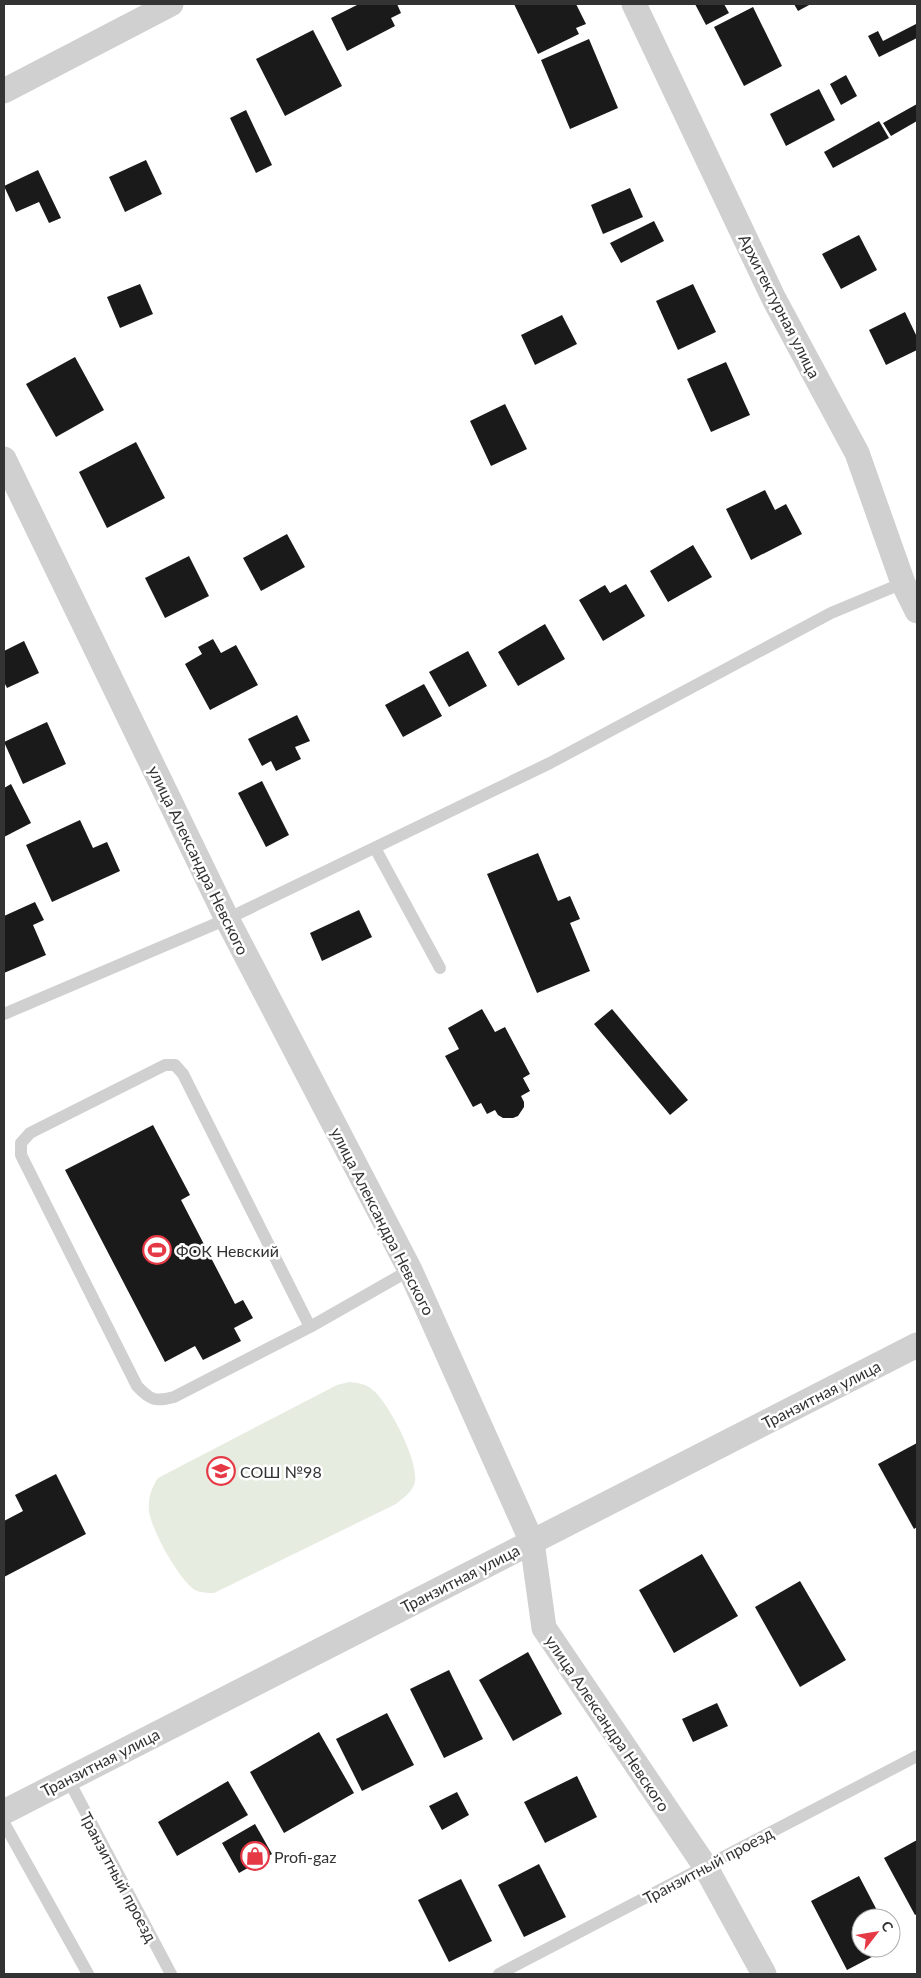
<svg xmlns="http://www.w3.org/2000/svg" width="921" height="1978" font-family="Lato,sans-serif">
	<rect width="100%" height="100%" fill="#fff"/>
	<!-- green -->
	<path fill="#e6ecdf" d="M 349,1382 C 359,1383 367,1384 374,1391 C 389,1404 422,1466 414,1485 C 410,1494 403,1498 396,1504 L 214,1593 C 207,1593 201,1593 195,1590 C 179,1580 151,1529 149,1511 C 148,1498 151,1489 158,1478 L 337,1385 Z"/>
	<!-- building -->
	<g fill="#1a1a1a">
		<polygon points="359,4 397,4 401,13 391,18 395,26 347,51 331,18"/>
		<polygon points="514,4 576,4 586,24 576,28 579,34 538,54"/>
		<polygon points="695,4 724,4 729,13 706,25"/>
		<polygon points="794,4 811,4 798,11"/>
		<polygon points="753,7 782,66 744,86 714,27"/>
		<polygon points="916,24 917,38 879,57 868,36 878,31 883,41"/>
		<polygon points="313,30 342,86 285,116 256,59"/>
		<polygon points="589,39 618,108 570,129 541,60"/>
		<polygon points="846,75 857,96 841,105 830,84"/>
		<polygon points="819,89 835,120 786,146 770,114"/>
		<polygon points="917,104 917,121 891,136 883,123"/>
		<polygon points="246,110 272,165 256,173 230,118"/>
		<polygon points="879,121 889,138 833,168 824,152"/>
		<polygon points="146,160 162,194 125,212 109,177"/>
		<polygon points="38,170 61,218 49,223 39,202 16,212 4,186"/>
		<polygon points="630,188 643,217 603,234 591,205"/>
		<polygon points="654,221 664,241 621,263 610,243"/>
		<polygon points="859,235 877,270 841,289 822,254"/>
		<polygon points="140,284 153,314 120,328 107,297"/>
		<polygon points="693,284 716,332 678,350 656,301"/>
		<polygon points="905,312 917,337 917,350 886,365 869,330"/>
		<polygon points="562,315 577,344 535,365 521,335"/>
		<polygon points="75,357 104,410 56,437 26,384"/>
		<polygon points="726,362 750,415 711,432 687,379"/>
		<polygon points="505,404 527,449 491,466 470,421"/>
		<polygon points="136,442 165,498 107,528 79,472"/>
		<polygon points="765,490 775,510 786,504 802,534 751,560 726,509"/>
		<polygon points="287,534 305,567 261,591 243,558"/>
		<polygon points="693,545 712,577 668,602 650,571"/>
		<polygon points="189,556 209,596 165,618 145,578"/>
		<polygon points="626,584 645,616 603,641 579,600 605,585 610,593"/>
		<polygon points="545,624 565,659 518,686 498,652"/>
		<polygon points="213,639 221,653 236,645 258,685 210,710 185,664 202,654 198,647"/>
		<polygon points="24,641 39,673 7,688 4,682 4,651"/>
		<polygon points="468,651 487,686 449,707 429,672"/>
		<polygon points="424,684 442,716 403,737 385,705"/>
		<polygon points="297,715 310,741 295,747 301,759 276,771 271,761 262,766 248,739"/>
		<polygon points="47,722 66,764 23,784 4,742"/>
		<polygon points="262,781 289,835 266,847 238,793"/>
		<polygon points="11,784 31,823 4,837 4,788"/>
		<polygon points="80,820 93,848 107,842 120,871 52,902 26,845"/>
		<polygon points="538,853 558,901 570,896 580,919 570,923 590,971 537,993 487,874"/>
		<polygon points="35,902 44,920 33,925 46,955 4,973 4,916"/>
		<polygon points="359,910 372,937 322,961 310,933"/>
		<polygon points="482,1009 495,1032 505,1027 530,1074 523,1078 530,1091 521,1096 524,1102 524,1107 518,1116 513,1118 503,1118 498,1115 495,1110 487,1114 481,1103 473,1107 445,1056 459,1049 448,1028"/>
		<polygon points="612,1009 688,1100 670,1115 594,1024"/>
		<polygon points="153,1125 190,1195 181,1200 235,1304 243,1300 253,1318 234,1328 241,1341 203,1360 195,1346 165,1362 65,1170"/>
		<polygon points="917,1443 917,1527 914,1529 878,1464"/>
		<polygon points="56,1474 86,1534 4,1577 4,1521 23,1511 15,1495"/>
		<polygon points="702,1554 738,1616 674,1653 639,1590"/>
		<polygon points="800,1581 846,1660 800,1687 755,1607"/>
		<polygon points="528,1652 562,1714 513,1741 479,1680"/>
		<polygon points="449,1670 483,1739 444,1758 410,1689"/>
		<polygon points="717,1703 728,1726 693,1742 682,1719"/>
		<polygon points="387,1713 414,1765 362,1791 336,1739"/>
		<polygon points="319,1732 354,1793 284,1833 250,1772"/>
		<polygon points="577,1776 597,1817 545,1843 524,1802"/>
		<polygon points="228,1781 248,1815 177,1856 158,1822"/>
		<polygon points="457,1792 469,1815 442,1830 429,1806"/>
		<polygon points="255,1824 272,1854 239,1873 222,1843"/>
		<polygon points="917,1840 917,1914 915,1915 884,1858"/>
		<polygon points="539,1864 566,1917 524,1937 498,1885"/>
		<polygon points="859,1876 881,1918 861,1918 861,1948 889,1948 847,1970 811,1901"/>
		<polygon points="461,1879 492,1941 449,1962 418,1900"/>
	</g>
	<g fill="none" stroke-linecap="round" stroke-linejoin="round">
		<!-- lane -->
		<g stroke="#d0d0d0" stroke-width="12">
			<polyline points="375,848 440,968"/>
			<polyline points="4,1014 227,919 550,763 831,613 903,583"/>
			<path d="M 310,1327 L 183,1074 L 175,1065 L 165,1065 L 30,1133 L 21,1143 L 21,1155 L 137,1386 C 150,1400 155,1402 174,1397 L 310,1327 L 410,1270"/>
			<polyline points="68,1779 171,1974"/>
			<polyline points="4,1823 88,1974"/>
			<polyline points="499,1974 917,1756"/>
		</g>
		<!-- street -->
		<g stroke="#d0d0d0" stroke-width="25">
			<polyline points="634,4 774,299 857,453 903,583 917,611"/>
			<polyline points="4,91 171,4"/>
			<polyline points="4,459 227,919 410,1270 532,1542 544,1628 705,1866 764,1974"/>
			<polyline points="4,1812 917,1345"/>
		</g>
	</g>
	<!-- icons -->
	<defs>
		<symbol id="stadium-ring" viewBox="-11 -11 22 22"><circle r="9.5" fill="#fff" stroke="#e63946" stroke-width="1.5"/><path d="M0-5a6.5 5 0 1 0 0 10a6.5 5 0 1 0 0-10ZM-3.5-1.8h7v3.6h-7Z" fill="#e63946"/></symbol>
		<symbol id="school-ring" viewBox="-11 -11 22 22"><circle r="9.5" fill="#fff" stroke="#e63946" stroke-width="1.5"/><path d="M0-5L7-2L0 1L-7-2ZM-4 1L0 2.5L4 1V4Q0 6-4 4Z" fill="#e63946"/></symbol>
		<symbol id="shop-ring" viewBox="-11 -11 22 22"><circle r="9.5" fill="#fff" stroke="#e63946" stroke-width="1.5"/><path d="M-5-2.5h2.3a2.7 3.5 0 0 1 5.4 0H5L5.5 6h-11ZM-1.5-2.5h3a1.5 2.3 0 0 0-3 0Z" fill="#e63946"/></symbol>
	</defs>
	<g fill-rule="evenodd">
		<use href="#stadium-ring" x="141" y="1234" width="32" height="32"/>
		<use href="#school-ring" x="205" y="1455" width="32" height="32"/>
		<use href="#shop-ring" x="239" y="1840" width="32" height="32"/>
	</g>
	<g text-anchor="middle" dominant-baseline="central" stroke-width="5" stroke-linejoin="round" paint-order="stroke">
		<!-- street labels -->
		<g font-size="16" fill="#333" stroke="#fff">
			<text transform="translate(780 306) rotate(63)">Архитектурная улица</text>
			<text transform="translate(199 860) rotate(64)">улица Александра Невского</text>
			<text transform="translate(383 1221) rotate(63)">улица Александра Невского</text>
			<text transform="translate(821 1394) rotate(-27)">Транзитная улица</text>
			<text transform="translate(460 1578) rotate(-27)">Транзитная улица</text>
			<text transform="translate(608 1723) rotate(56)">улица Александра Невского</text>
			<text transform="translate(100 1762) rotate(-27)">Транзитная улица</text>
			<text transform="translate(708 1865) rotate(-28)">Транзитный проезд</text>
			<text transform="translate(119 1877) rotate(62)">Транзитный проезд</text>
		</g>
		<!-- poi labels -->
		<g font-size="16" fill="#333" stroke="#fff" text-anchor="start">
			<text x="176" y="1250">ФОК Невский</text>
			<text x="240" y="1471">СОШ №98</text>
			<text x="274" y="1856">Profi-gaz</text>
		</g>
	</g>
	<!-- border -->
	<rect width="921" height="1978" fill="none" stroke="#333333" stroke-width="10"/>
	<!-- north arrow -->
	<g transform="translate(876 1933) rotate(59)"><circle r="24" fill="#ffffff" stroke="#adadad"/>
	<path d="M0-4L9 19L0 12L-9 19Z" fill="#e63946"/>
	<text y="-8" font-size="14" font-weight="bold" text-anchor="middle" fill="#333333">С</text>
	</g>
</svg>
